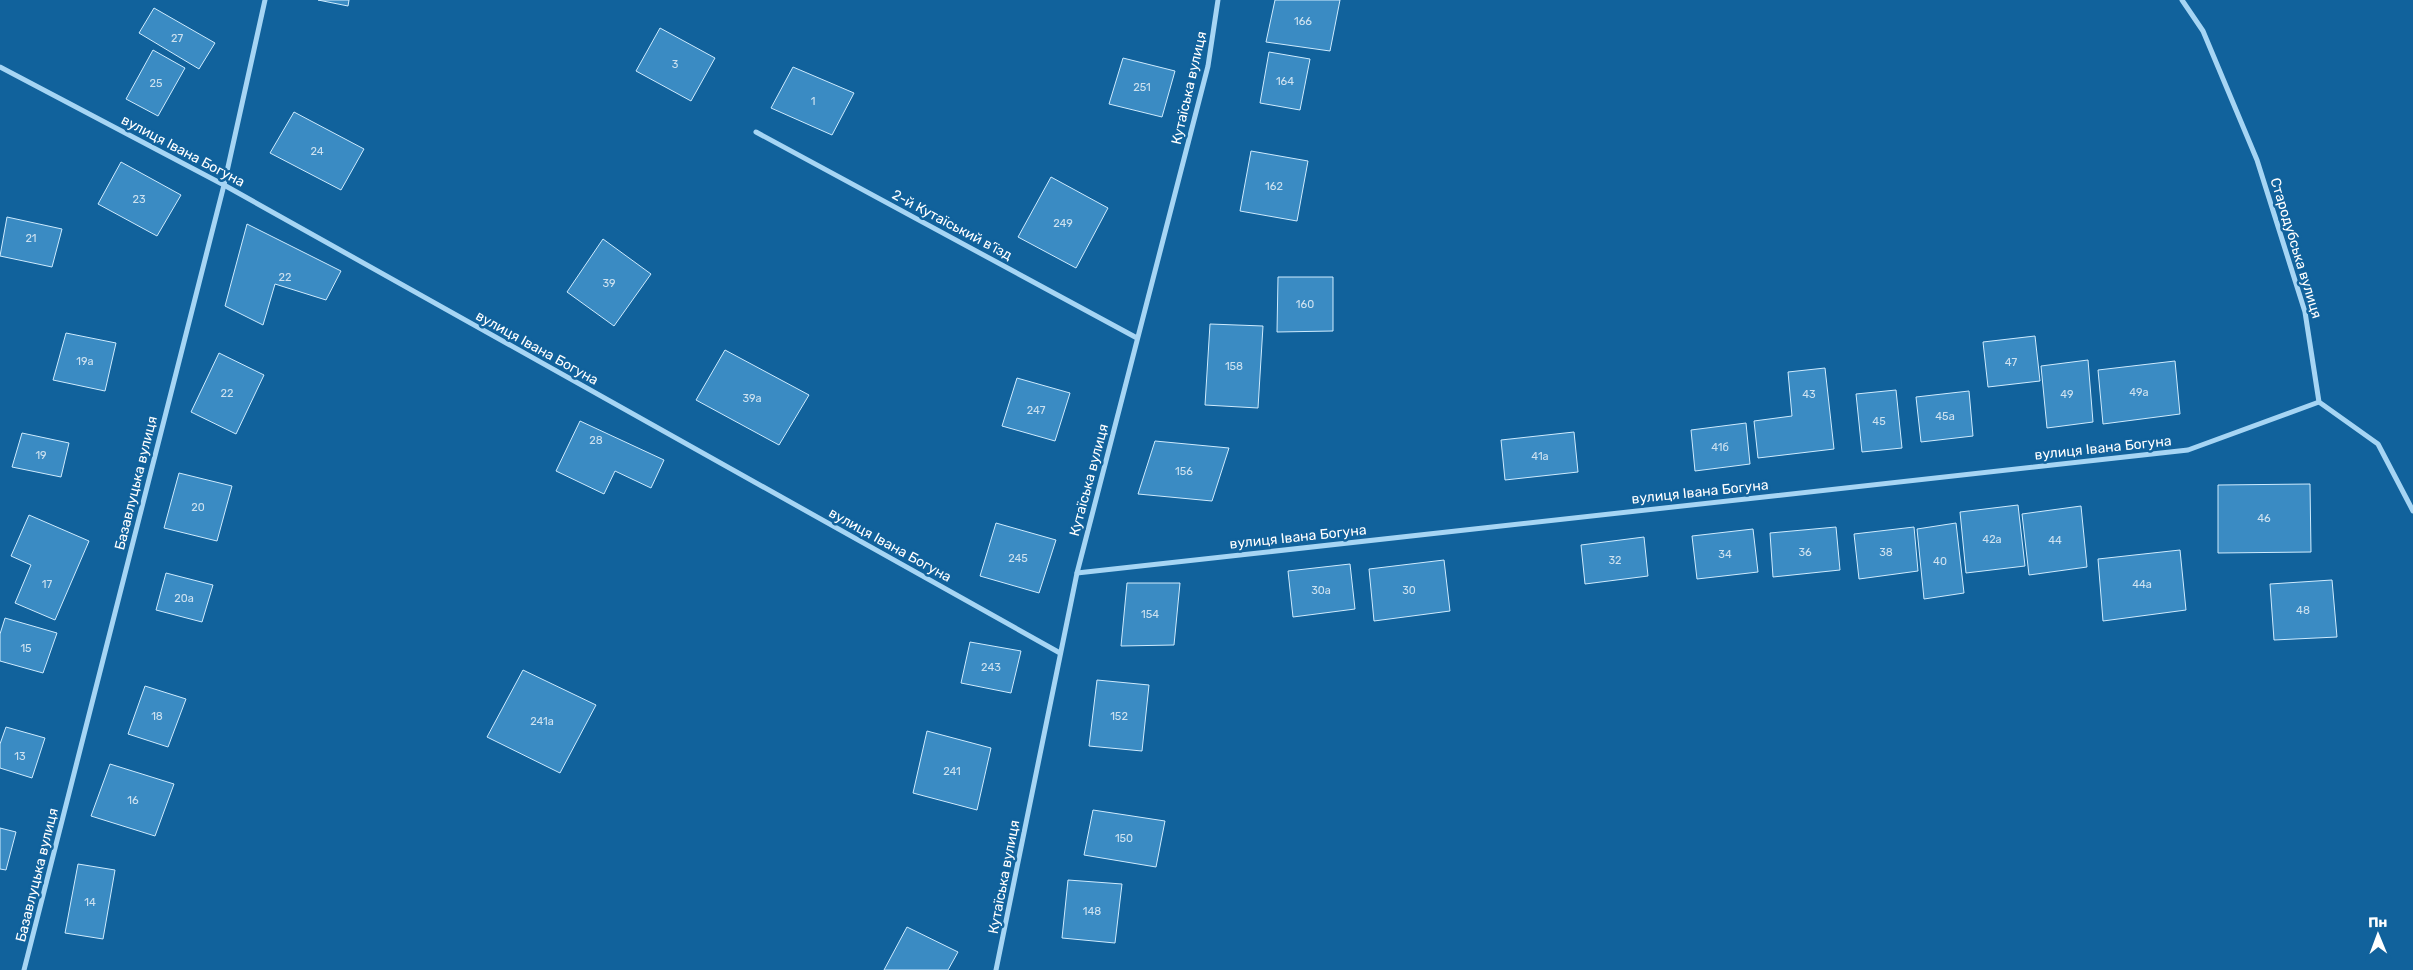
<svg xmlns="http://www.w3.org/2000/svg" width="2413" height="970" font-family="Rubik,sans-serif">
	<rect width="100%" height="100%" fill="#11629c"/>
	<!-- building -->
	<g fill="#3a8bc3" stroke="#ceebfe">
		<polygon points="318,0 349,0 348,6"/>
		<polygon points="1275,0 1340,0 1330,51 1266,42"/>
		<polygon points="154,8 215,43 199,69 139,33"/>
		<polygon points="660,28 715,58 691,101 636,71"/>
		<polygon points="153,50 185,68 158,116 126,99"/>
		<polygon points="1269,52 1310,59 1300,110 1260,103"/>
		<polygon points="1123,58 1175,71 1162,117 1109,104"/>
		<polygon points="793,67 854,93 832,135 771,108"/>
		<polygon points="294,112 364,149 341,190 270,153"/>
		<polygon points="1251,151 1308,161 1297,221 1240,211"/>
		<polygon points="121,162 181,195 157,236 98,204"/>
		<polygon points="1051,177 1108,208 1076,268 1018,237"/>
		<polygon points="7,217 62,229 52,267 0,256"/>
		<polygon points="247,224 341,271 326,300 275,284 263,325 225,306"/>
		<polygon points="603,239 651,274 614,326 567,292"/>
		<polygon points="1278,277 1333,277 1333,331 1277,332"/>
		<polygon points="1210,324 1263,326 1258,408 1205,405"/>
		<polygon points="66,333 116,343 105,391 53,380"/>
		<polygon points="2035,336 2040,381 1988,387 1983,342"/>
		<polygon points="725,350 809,395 779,445 696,400"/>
		<polygon points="219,353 264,375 236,434 191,412"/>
		<polygon points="2088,360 2093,422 2047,428 2041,366"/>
		<polygon points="2175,361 2180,414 2103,424 2098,370"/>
		<polygon points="1825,368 1834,449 1758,458 1754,421 1792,416 1788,372"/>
		<polygon points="1017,378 1070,393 1055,441 1002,426"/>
		<polygon points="1896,390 1902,448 1862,452 1856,394"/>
		<polygon points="1969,391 1973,436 1921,442 1916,397"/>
		<polygon points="580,421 664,460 651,488 615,471 604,494 556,471"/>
		<polygon points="1746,423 1750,464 1695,471 1691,430"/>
		<polygon points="1574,432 1578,472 1505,480 1501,440"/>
		<polygon points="22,433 69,443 61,477 12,467"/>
		<polygon points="1155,441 1229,448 1212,501 1138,494"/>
		<polygon points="179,473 232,486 217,541 164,528"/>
		<polygon points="2310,484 2311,552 2218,553 2218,485"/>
		<polygon points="2018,505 2025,566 1966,573 1960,512"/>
		<polygon points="2081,506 2087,567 2029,575 2022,514"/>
		<polygon points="29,515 89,541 55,620 15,603 31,565 11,556"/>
		<polygon points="996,523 1056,540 1039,593 980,576"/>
		<polygon points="1956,523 1964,593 1924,599 1917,529"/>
		<polygon points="1836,527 1840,570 1773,577 1770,533"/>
		<polygon points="1914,527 1918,571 1859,579 1854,534"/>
		<polygon points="1753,529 1758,572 1697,579 1692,536"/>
		<polygon points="1644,537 1648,576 1585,584 1581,545"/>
		<polygon points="2180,550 2186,610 2103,621 2098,559"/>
		<polygon points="1444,560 1450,611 1374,621 1369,569"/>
		<polygon points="1350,564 1355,609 1293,617 1288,571"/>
		<polygon points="166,573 213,585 202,622 156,610"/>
		<polygon points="2332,580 2337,637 2274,640 2270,584"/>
		<polygon points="1127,583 1180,583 1174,645 1121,646"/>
		<polygon points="5,618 57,633 43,673 0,661 0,634"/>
		<polygon points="970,642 1021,651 1011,693 961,683"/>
		<polygon points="523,670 596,705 560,773 487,737"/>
		<polygon points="1097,680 1149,685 1142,751 1089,746"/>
		<polygon points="145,686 186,699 168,747 128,734"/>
		<polygon points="6,727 45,738 32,778 0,768 0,744"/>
		<polygon points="927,731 991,748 977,810 913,793"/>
		<polygon points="110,764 174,784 155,836 91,816"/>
		<polygon points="1093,810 1165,821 1156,867 1084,855"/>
		<polygon points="0,828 16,832 6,870 0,869"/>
		<polygon points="78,864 115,870 103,939 65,933"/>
		<polygon points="1068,880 1122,884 1115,943 1062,938"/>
		<polygon points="907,927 958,952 948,970 884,970"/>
	</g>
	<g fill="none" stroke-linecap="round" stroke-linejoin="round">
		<!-- minor -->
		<g stroke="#a6d5f4" stroke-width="5">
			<polyline points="2182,0 2203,31 2257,160 2305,312 2319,402 2378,444 2413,511"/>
			<polyline points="0,67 224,185 1060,653"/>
			<polyline points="756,132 1137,338"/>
			<polyline points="1077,573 2188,450 2319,402"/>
			<polyline points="24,970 224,185 265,0"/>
			<polyline points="996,970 1077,573 1208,66 1218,0"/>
		</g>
	</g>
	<g text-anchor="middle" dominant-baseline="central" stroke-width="5" stroke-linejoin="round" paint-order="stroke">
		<!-- number labels -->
		<g font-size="11" fill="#cee2f0">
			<text x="1303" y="21">166</text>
			<text x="177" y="38">27</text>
			<text x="675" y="64">3</text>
			<text x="1285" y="81">164</text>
			<text x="156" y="83">25</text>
			<text x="1142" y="87">251</text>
			<text x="813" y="101">1</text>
			<text x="317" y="151">24</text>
			<text x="1274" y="186">162</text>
			<text x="139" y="199">23</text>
			<text x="1063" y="223">249</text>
			<text x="31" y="238">21</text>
			<text x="285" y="277">22</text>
			<text x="609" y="283">39</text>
			<text x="1305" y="304">160</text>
			<text x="85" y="361">19а</text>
			<text x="2011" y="362">47</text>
			<text x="1234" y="366">158</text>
			<text x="2139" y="392">49а</text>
			<text x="227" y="393">22</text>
			<text x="1809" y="394">43</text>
			<text x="2067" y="394">49</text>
			<text x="752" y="398">39а</text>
			<text x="1036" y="410">247</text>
			<text x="1945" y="416">45а</text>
			<text x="1879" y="421">45</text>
			<text x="596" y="440">28</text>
			<text x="1720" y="447">41б</text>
			<text x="41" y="455">19</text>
			<text x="1540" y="456">41а</text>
			<text x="1184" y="471">156</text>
			<text x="198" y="507">20</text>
			<text x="2264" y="518">46</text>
			<text x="1992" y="539">42а</text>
			<text x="2055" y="540">44</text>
			<text x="1805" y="552">36</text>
			<text x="1886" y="552">38</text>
			<text x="1725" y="554">34</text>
			<text x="1018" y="558">245</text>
			<text x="1615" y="560">32</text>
			<text x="1940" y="561">40</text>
			<text x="47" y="584">17</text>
			<text x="2142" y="584">44а</text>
			<text x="1321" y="590">30а</text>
			<text x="1409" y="590">30</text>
			<text x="184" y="598">20а</text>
			<text x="2303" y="610">48</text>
			<text x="1150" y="614">154</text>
			<text x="26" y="648">15</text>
			<text x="991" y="667">243</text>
			<text x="157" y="716">18</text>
			<text x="1119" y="716">152</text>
			<text x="542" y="721">241а</text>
			<text x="20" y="756">13</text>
			<text x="952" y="771">241</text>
			<text x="133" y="800">16</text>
			<text x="1124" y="838">150</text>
			<text x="90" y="902">14</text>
			<text x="1092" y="911">148</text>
		</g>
		<!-- street labels -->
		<g font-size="14" fill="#fff" stroke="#11629c">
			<text transform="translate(1189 88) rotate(-77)">Кутаїська вулиця</text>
			<text transform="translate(183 151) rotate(28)">вулиця Івана Богуна</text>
			<text transform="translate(952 225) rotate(28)">2-й Кутаїський в’їзд</text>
			<text transform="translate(2296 248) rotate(73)">Стародубська вулиця</text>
			<text transform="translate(537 348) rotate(29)">вулиця Івана Богуна</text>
			<text transform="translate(2103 448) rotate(-6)">вулиця Івана Богуна</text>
			<text transform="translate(1089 480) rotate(-75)">Кутаїська вулиця</text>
			<text transform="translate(136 483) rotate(-76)">Базавлуцька вулиця</text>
			<text transform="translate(1700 492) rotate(-6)">вулиця Івана Богуна</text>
			<text transform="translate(1298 537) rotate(-6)">вулиця Івана Богуна</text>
			<text transform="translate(890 545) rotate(29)">вулиця Івана Богуна</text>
			<text transform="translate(37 875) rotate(-76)">Базавлуцька вулиця</text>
			<text transform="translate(1004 877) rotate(-79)">Кутаїська вулиця</text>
		</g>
	</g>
	<!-- north arrow -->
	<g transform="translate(2378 935) rotate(359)" stroke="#11629c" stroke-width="4" paint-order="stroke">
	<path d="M0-4L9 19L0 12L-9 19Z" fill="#ffffff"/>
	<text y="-8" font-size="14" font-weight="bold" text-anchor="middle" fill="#ffffff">Пн</text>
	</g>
</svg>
